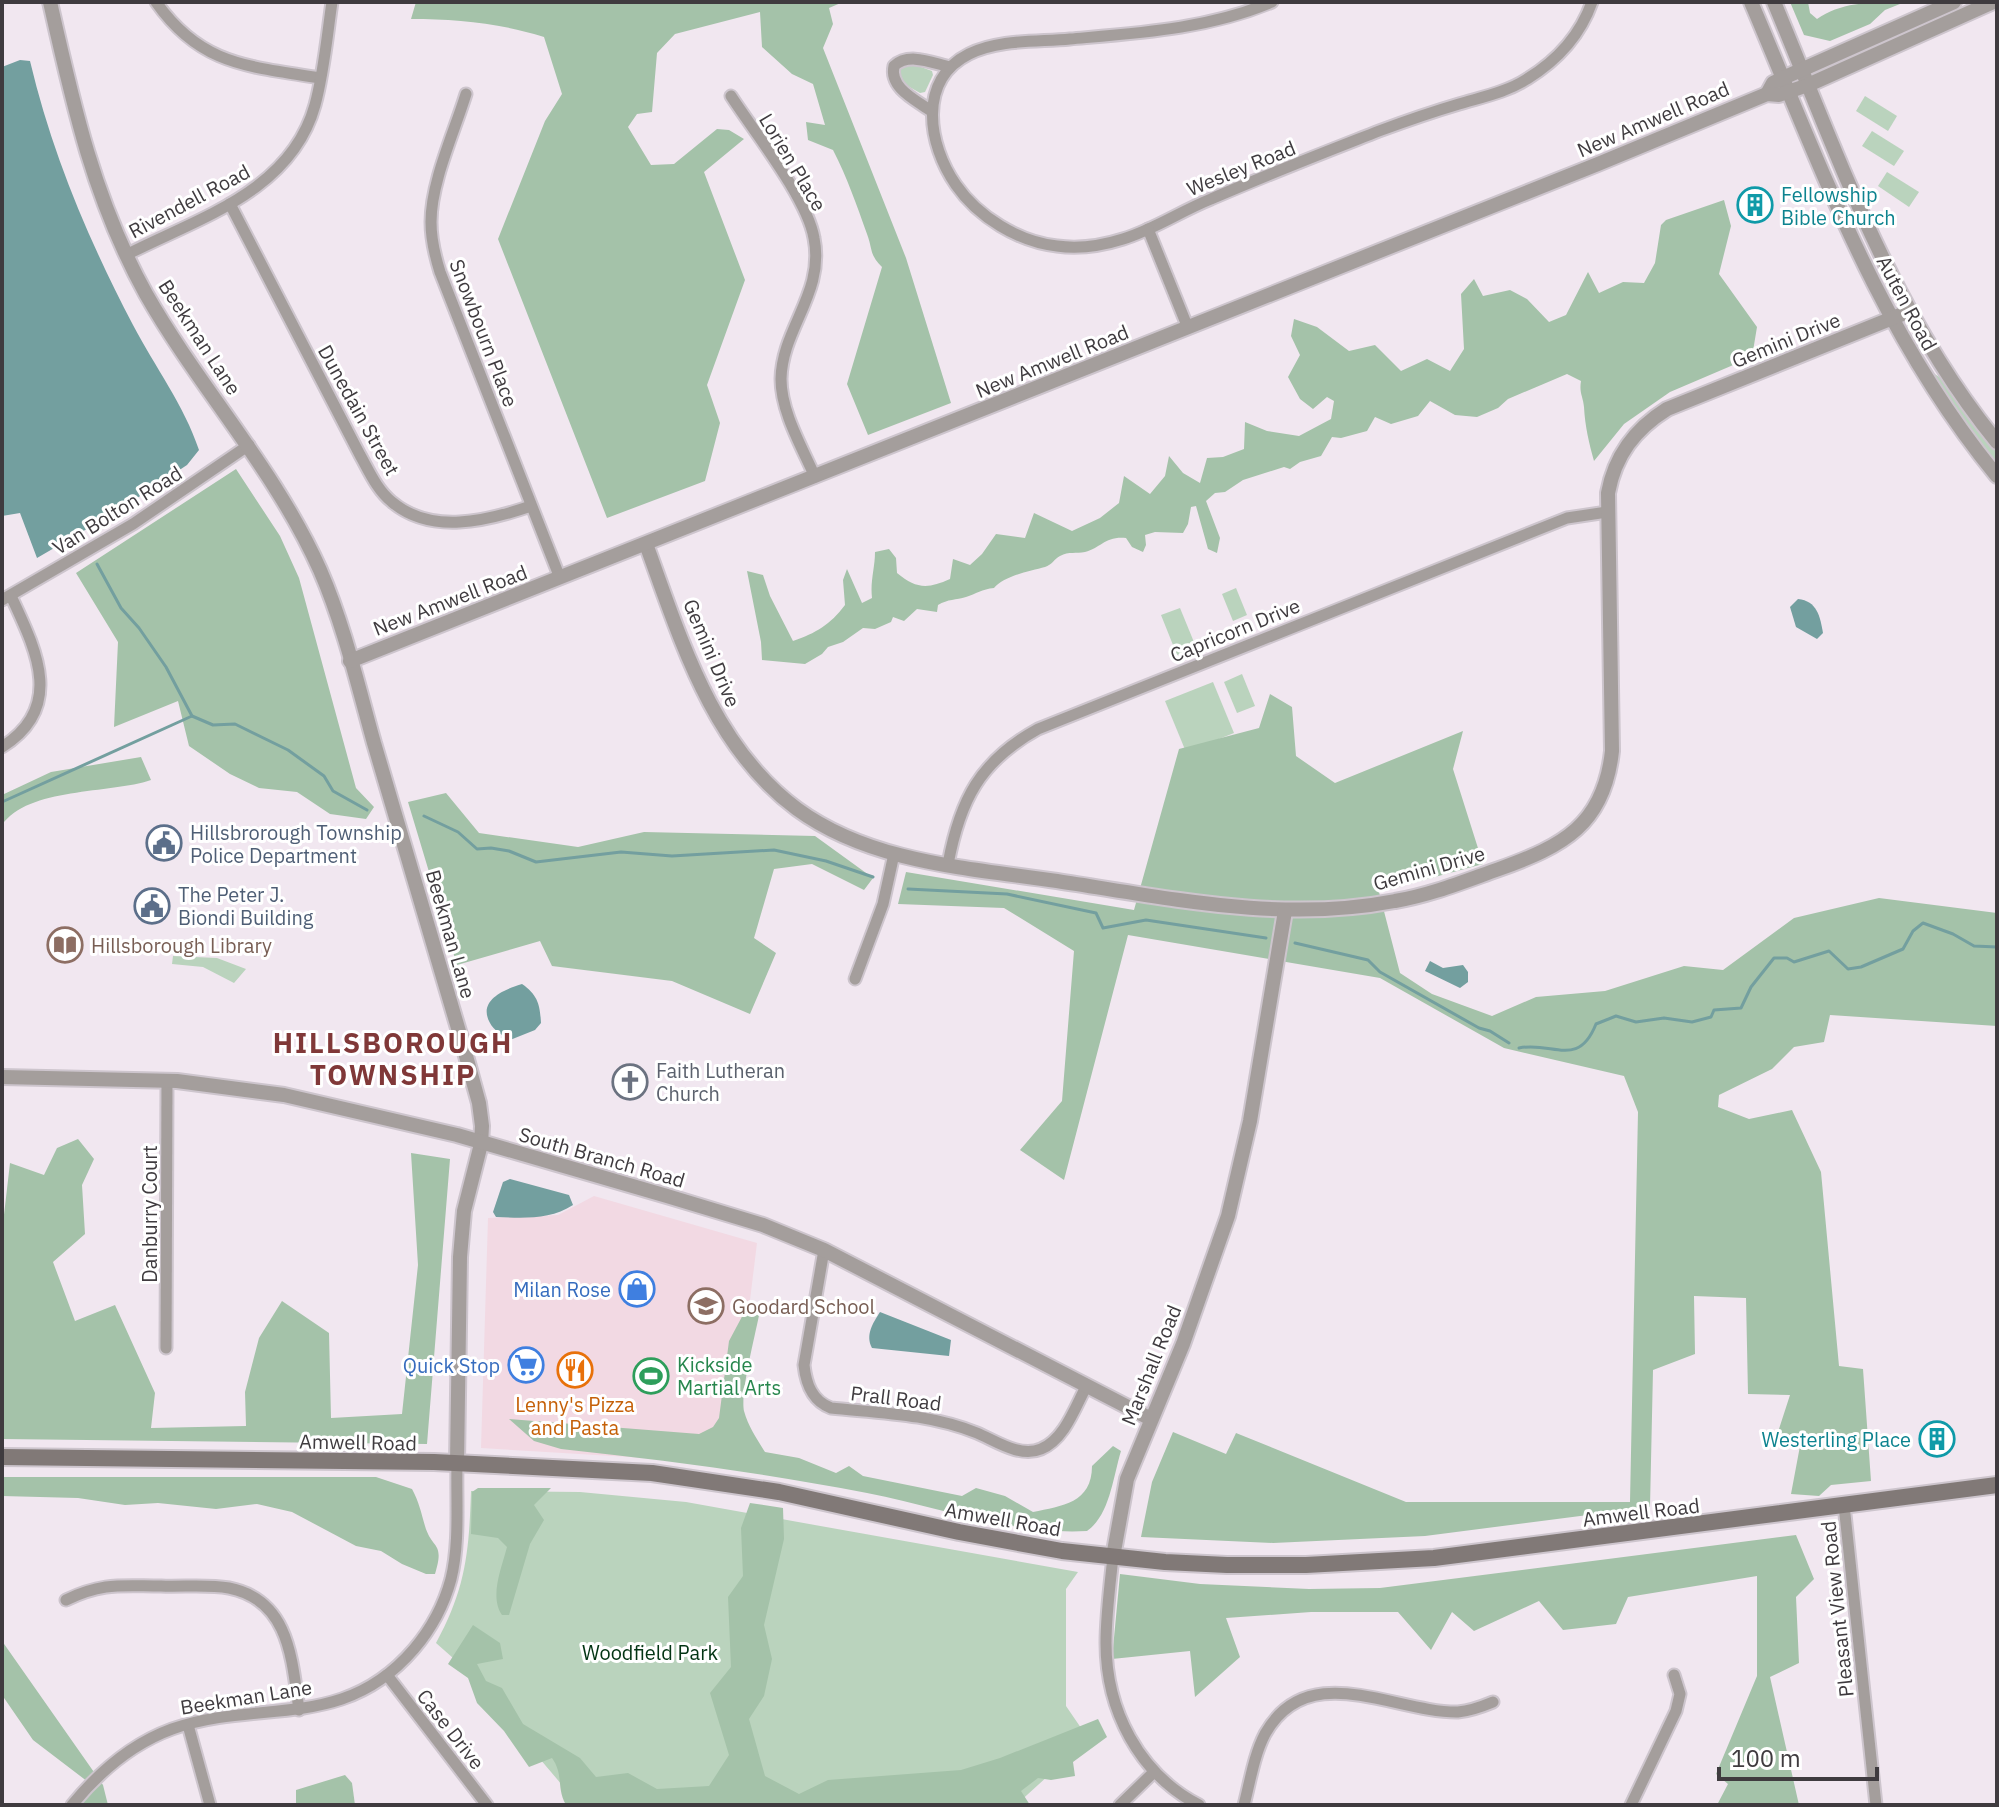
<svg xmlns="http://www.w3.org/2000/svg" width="1999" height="1807" font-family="'IBM Plex Sans',sans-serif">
	<rect width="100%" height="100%" fill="#f1e7f0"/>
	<!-- commercial -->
	<polygon fill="#f2d9e3" points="594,1196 757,1243 730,1463 481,1448 488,1218 558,1215"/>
	<!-- green -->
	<g fill="#bad3bd">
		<polygon points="910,63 932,71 933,75 925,92 920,93 899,81 899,69 902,65"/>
		<polygon points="1865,96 1897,116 1888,131 1856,111"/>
		<polygon points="1872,131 1904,151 1894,166 1862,146"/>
		<polygon points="1887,172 1919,192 1909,207 1878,186"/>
		<polygon points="1909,334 1933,373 1946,381 1997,452 1997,465 1945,396"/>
		<polygon points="1236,588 1247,615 1233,621 1222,594"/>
		<polygon points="1180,608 1196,647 1177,655 1161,615"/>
		<polygon points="1242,674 1255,706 1237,713 1224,682"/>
		<polygon points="1213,682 1234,733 1186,752 1165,701"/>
		<polygon points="173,956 217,958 246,969 234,983 203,967 172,964"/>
		<path d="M 471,1491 L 580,1492 L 686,1502 L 1078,1572 L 1066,1589 L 1066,1706 L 1092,1744 L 1049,1775 L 1016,1805 L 579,1805 L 512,1726 L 478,1680 L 436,1643 C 466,1588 469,1552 471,1491 Z"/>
	</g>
	<!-- forest -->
	<g fill="#a4c2a9">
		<path d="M 416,2 L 843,2 L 829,8 L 833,24 L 823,48 L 906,258 L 951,403 L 868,435 L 847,384 L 882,267 C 869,254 873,250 867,234 C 857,206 847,177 833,150 L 808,140 L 806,122 L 825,125 L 813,84 L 792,74 L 762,47 L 760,12 L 675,34 L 657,53 L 652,112 L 637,114 L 628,127 L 651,165 L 674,164 L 717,129 L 729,130 L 744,139 L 704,172 L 745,280 L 707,385 L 720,423 L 705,481 L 607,518 L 498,239 L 545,121 L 562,94 L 544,37 C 500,23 456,19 411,19 Z"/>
		<path d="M 1790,2 L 1808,2 L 1810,13 L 1817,19 C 1842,1 1876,2 1905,2 L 1885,10 L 1870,24 L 1830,41 L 1804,35 Z"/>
		<path d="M 1724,200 L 1731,226 L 1719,274 L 1757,327 L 1752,357 L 1670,392 L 1624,424 L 1594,461 C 1589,443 1585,426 1584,407 C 1583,396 1579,393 1581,381 L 1567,374 L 1508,399 L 1498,408 L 1477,417 L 1455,415 L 1430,401 L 1418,416 L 1391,424 L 1375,417 L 1367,431 L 1341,438 L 1332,437 L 1321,456 L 1300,462 L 1290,469 L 1284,467 L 1243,480 L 1225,492 L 1215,493 L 1206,501 L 1220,538 L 1217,553 L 1208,549 L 1196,506 L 1191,507 L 1188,524 L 1183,533 L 1155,532 L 1145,535 L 1146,545 L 1143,552 L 1132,547 L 1126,538 C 1105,536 1101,548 1085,552 C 1076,554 1069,551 1060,556 C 1054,559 1052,565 1045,567 C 1030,571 1004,576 994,588 C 982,589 976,594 966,597 C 956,600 948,599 938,605 L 937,612 L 917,609 L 904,621 L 893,617 L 891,622 L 875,629 L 863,628 L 843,642 L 828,647 L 822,654 L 805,664 L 762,660 L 761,642 L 747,571 L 763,575 L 770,596 L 793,641 C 816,633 830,625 845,605 L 843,580 L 847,569 L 862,603 L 872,598 C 870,581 875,568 875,552 L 889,549 L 896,558 L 897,573 C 916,589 928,589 950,579 L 953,559 L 970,565 L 982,554 L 996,534 L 1025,538 L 1034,513 L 1072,531 L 1100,518 L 1119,503 L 1124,476 L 1150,494 L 1165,476 L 1169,456 L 1183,473 L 1200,483 L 1207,458 L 1223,457 L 1244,449 L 1245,422 L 1267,431 L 1299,436 L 1331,419 L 1334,401 L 1327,397 L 1313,409 L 1300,399 L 1288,377 L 1300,355 L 1291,336 L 1294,319 L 1317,327 L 1349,351 L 1375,345 L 1401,371 L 1427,359 L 1450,371 L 1464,349 L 1461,294 L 1474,279 L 1483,296 L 1510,290 L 1527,299 L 1549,322 L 1566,315 L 1588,272 L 1599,293 L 1623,282 L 1644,283 L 1655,263 L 1661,225 L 1666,220 Z"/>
		<polygon points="236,469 280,536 299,578 356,788 374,807 366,819 330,814 297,792 259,788 230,774 189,746 178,701 114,727 118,642 76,573"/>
		<polygon points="1270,694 1292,707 1296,756 1335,783 1463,731 1453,769 1483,864 1379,892 1400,973 1432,994 1492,1016 1536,997 1605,991 1684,966 1723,970 1794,918 1879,898 1997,913 1997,1026 1830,1015 1824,1042 1794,1047 1772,1069 1719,1095 1718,1107 1749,1119 1792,1110 1821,1172 1839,1366 1863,1369 1871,1481 1831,1485 1819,1496 1791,1494 1800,1446 1777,1435 1790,1395 1748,1394 1746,1298 1694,1296 1695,1354 1653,1370 1650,1507 1425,1536 1273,1543 1141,1537 1152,1482 1173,1432 1226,1454 1236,1433 1406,1502 1630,1502 1638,1112 1624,1076 1504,1048 1380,978 1128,935 1064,1180 1020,1150 1062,1101 1074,951 1004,908 898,904 906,872 1134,910 1179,749 1259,728"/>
		<path d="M 141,757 L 151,780 C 110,794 28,787 2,825 L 2,795 L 51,772 Z"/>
		<polygon points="446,793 479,833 578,847 644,832 815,836 873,878 864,890 812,864 774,869 754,938 776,953 750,1014 672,981 552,966 540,941 457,965 408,802"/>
		<polygon points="78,1139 94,1159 82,1185 85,1234 53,1262 75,1321 115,1305 155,1393 151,1428 246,1426 245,1392 259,1338 282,1301 329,1333 331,1418 402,1414 418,1265 411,1153 450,1159 427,1444 2,1439 2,1232 10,1163 44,1175 57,1148"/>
		<path d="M 760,1310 C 756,1333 740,1392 744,1411 C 748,1426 757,1439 765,1452 L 799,1458 L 836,1473 L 849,1466 L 863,1476 L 962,1496 L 976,1488 L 1005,1496 L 1033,1512 C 1062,1506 1092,1503 1092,1466 L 1113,1446 L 1121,1451 C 1113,1477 1110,1515 1087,1531 C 1011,1535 940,1507 867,1493 C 765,1473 664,1460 561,1449 L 534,1441 L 509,1419 L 699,1434 L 713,1427 L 719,1418 L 729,1341 L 745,1311 Z"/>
		<path d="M 2,1477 L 376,1477 L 412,1489 C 419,1502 421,1512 425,1526 C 432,1550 445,1541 435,1574 L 426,1574 L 402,1564 L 381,1551 L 356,1546 L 292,1512 L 257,1504 L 216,1509 L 158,1503 L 125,1505 L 78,1498 L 2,1496 Z"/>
		<path d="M 478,1488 L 551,1488 L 534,1505 L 544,1520 L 530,1544 L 509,1615 L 502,1615 C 489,1596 502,1567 507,1547 L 498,1538 L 471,1534 L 472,1492 Z"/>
		<path d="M 750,1503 L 783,1508 L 784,1539 L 764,1625 L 772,1659 L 764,1696 L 749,1719 L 765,1776 L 799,1794 L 828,1780 L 961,1770 L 1000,1758 L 1098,1719 L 1107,1737 L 1073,1762 L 1075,1776 L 1051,1780 L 1038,1778 L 1021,1791 L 1030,1805 L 566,1805 C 556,1787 564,1775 552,1758 L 529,1767 L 504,1731 L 477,1703 L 468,1678 L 448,1664 L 473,1625 L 500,1643 L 503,1659 L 477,1664 L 486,1681 L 502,1688 L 523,1724 L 580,1758 L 596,1777 L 628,1773 L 657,1789 L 709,1786 L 729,1755 L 710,1693 L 731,1667 L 728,1597 L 743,1576 L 741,1528 Z"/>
		<polygon points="1796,1535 1814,1579 1796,1597 1799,1663 1770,1677 1799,1805 1717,1805 1728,1784 1716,1774 1757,1676 1757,1576 1628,1597 1616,1624 1563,1630 1539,1601 1474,1631 1452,1612 1431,1650 1398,1612 1311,1612 1226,1618 1240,1657 1195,1697 1190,1651 1112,1659 1120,1574 1200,1584 1309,1589 1380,1588"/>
		<polygon points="2,1641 103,1785 108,1805 76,1805 92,1785 33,1740 2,1695"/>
		<polygon points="345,1775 352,1783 355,1805 296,1805 296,1790"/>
	</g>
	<!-- water -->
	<g fill="#739f9f">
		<path d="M 20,60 L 30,61 C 52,154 89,241 133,325 C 155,367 184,405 199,450 L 187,465 L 116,512 L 37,558 L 20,513 L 2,516 L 2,67 Z"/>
		<path d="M 1798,599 C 1817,601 1820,616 1823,633 L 1817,639 L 1796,627 L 1790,607 Z"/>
		<polygon points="1430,961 1443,968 1463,965 1468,972 1468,982 1460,988 1425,971"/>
		<path d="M 522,984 C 538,995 540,1005 541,1023 L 535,1030 L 510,1040 C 504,1036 493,1030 490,1023 C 477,1000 505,989 522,984 Z"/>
		<path d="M 510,1179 L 569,1195 L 573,1205 C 550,1220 523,1218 496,1217 L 493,1212 L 503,1182 Z"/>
		<path d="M 880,1312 L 951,1340 L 949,1356 L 872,1348 C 865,1335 873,1323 880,1312 Z"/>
	</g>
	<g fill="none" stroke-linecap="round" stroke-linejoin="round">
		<!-- stream -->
		<g stroke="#739f9f" stroke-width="3">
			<polyline points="97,564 121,608 139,628 166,667 192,716"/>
			<polyline points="2,802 192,716 213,725 235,724 288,750 324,776 333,791 367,810"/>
			<polyline points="424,816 458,832 477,849 491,848 509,851 536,862 621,852 672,856 774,850 826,861 873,877"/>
			<polyline points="908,889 1007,894 1096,913 1103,928 1146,920 1266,938"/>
			<polyline points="1295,943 1368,960 1380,972 1479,1028 1490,1031 1509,1043"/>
			<path d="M 1519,1048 C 1553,1041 1578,1069 1596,1024 L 1616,1016 L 1636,1022 L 1664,1018 L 1692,1022 L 1711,1017 L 1714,1010 L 1741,1008 L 1751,987 L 1774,958 L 1787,958 L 1794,962 L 1829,951 L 1848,969 L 1861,967 L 1903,949 L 1913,931 L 1923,923 L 1953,934 L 1974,946 L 1997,947"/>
		</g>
		<defs>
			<g id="minor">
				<path d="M 156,2 C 201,66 249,66 320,78"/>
				<path d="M 1272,2 C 1208,29 1139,33 1070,39 C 1038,42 999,39 969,54 C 917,80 928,145 956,185 C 978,217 1019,242 1057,246 C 1079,249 1101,246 1123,239 C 1153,230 1181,211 1211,199 C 1266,175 1323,153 1379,131 C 1406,121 1432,112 1459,104 C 1482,97 1507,92 1527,79 C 1558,60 1580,36 1592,2"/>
				<path d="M 466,94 C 454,133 431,182 431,222 C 431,240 435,256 440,272 L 560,578"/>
				<path d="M 731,96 C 755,133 807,198 814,238 C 825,293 782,328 781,379 C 781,412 802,447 815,477"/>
				<path d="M 931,111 C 916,100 889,88 894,66 C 909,52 932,63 950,67"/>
				<path d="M 230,204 L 360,455 C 369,471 377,490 392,502 C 431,535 487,521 531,506"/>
				<polyline points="1148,229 1188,328"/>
				<path d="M 126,255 C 198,218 291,192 315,105 C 324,72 327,36 332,2"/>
				<polyline points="2,600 133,524 249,445"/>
				<path d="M 2,747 C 66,707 35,648 11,596"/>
				<path d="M 948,864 C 960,800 980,761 1038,729 L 1567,518 L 1607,512"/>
				<polyline points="855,979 883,904 894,854"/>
				<path d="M 824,1250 L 804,1365 C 806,1384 812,1401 831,1408 C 881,1413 930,1414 977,1433 C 996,1441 1020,1458 1041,1449 C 1065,1439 1075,1407 1087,1385"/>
				<polyline points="166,1348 167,1080"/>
				<polyline points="1844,1505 1876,1805"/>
				<path d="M 1113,1557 C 1110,1585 1106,1615 1106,1643 C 1106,1710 1139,1774 1199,1805"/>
				<path d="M 66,1600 C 103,1582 122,1586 161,1586 C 183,1587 207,1584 229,1588 C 290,1600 292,1661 299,1710"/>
				<polyline points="387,1675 487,1805"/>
				<polyline points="188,1725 210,1805"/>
				<path d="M 72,1805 C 99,1772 131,1744 172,1729 C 261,1698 343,1732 414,1649 C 431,1629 444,1605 451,1579 C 460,1542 456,1502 457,1464"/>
				<polyline points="1120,1805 1154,1772"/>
				<path d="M 1244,1805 C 1250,1782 1254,1755 1265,1734 C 1308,1657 1395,1713 1458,1712 C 1470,1711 1481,1707 1493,1702"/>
				<polyline points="1631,1805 1676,1711 1680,1694 1674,1675"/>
			</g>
			<g id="tertiary">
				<path d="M 50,2 C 73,105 94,200 146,294 C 200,389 275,469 320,570 C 344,625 358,686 374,743 C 404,844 434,945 463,1045 L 479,1103 L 482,1126 L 481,1144 L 464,1211 L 460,1257 L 457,1464"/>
				<path d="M 1751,2 C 1822,169 1880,334 1997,476"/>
				<path d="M 1774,2 C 1837,153 1892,314 1997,442"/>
				<polyline points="1767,94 1773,83 1783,78 1954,2"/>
				<path d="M 646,544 C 681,640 712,746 797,809 C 871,863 969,868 1057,881 C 1169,898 1282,923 1395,901 C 1431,895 1465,881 1499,869 C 1563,846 1604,825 1612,751 L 1608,493 C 1615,455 1635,429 1667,409 L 1910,311"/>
				<polyline points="350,661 1598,164 1767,94 1779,95 1808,85 1993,2"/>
				<polyline points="2,1077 177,1081 284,1095 457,1135 667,1196 763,1225 824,1250 1151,1419"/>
				<polyline points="1113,1557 1127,1479 1183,1344 1228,1216 1250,1121 1285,911"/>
			</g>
			<polyline id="secondary" points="2,1457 434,1462 652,1473 779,1492 959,1532 1062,1551 1165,1562 1227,1565 1306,1565 1434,1558 1997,1485"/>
		</defs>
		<!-- minor casing -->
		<use href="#minor" stroke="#cdc5cd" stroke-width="15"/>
		<!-- tertiary casing -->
		<use href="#tertiary" stroke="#cdc5cd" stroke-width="18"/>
		<!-- secondary casing -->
		<use href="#secondary" stroke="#cdc5cd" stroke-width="20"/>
		<!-- minor -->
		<use href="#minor" stroke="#a49e9c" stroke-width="11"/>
		<!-- tertiary -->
		<use href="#tertiary" stroke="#a49e9c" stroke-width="14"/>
		<!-- secondary -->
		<use href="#secondary" stroke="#817977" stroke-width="16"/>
	</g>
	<!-- icons -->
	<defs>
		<symbol id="building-ring" viewBox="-11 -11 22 22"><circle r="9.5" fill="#fff" stroke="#0f9aa8" stroke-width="1.5"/><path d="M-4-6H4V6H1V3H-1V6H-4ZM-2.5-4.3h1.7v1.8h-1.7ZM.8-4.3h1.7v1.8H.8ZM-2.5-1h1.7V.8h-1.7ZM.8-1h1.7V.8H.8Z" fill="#0f9aa8"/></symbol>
		<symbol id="civic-ring" viewBox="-11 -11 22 22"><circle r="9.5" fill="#fff" stroke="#5c6f8a" stroke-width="1.5"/><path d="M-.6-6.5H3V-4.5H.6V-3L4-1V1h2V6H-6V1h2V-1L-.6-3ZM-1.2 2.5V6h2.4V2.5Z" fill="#5c6f8a"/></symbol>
		<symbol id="library-ring" viewBox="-11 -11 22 22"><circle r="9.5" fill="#fff" stroke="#8d6e63" stroke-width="1.5"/><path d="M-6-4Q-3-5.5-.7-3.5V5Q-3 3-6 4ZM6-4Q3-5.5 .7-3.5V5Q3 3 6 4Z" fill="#8d6e63"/></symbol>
		<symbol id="church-ring" viewBox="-11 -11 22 22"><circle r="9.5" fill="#fff" stroke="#6b7280" stroke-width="1.5"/><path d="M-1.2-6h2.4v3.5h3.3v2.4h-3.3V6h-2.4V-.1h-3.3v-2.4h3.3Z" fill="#6b7280"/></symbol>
		<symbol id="shop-ring" viewBox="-11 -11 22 22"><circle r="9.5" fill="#fff" stroke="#3f7fe0" stroke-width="1.5"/><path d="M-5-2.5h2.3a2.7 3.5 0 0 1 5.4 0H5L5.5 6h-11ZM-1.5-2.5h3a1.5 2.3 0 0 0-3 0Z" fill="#3f7fe0"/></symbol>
		<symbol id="school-ring" viewBox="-11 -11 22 22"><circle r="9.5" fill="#fff" stroke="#8d6e63" stroke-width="1.5"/><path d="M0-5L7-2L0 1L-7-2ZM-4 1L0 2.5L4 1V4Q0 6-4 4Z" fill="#8d6e63"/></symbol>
		<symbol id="supermarket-ring" viewBox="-11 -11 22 22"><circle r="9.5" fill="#fff" stroke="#3f7fe0" stroke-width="1.5"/><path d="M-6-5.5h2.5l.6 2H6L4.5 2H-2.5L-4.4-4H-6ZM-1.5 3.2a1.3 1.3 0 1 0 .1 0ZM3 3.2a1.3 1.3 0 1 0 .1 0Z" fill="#3f7fe0"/></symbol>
		<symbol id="restaurant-ring" viewBox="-11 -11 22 22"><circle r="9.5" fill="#fff" stroke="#e8710a" stroke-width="1.5"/><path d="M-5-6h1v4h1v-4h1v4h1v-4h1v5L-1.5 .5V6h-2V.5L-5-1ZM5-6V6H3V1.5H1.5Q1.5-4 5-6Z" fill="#e8710a"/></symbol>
		<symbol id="stadium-ring" viewBox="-11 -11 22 22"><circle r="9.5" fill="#fff" stroke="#2e9e5b" stroke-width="1.5"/><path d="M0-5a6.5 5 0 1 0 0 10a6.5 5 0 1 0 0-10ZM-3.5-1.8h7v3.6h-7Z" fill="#2e9e5b"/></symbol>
	</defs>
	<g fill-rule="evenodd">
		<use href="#building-ring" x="1735" y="185" width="40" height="40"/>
		<use href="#civic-ring" x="144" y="823" width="40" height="40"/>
		<use href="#civic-ring" x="132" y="886" width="40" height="40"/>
		<use href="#library-ring" x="45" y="925" width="40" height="40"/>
		<use href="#church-ring" x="610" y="1062" width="40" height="40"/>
		<use href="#shop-ring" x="617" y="1269" width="40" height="40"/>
		<use href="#school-ring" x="686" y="1286" width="40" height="40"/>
		<use href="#supermarket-ring" x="506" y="1345" width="40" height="40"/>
		<use href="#restaurant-ring" x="555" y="1350" width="40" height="40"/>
		<use href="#stadium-ring" x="631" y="1356" width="40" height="40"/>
		<use href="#building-ring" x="1917" y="1419" width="40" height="40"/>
	</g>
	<g text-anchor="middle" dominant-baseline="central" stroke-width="6" stroke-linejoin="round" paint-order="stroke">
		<!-- street labels -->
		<g font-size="20" fill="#3f3b3f" stroke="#fff">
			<text transform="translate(1653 119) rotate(-23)">New Amwell Road</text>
			<text transform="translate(793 162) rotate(59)">Lorien Place</text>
			<text transform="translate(1241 168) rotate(-22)">Wesley Road</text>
			<text transform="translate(189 201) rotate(-28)">Rivendell Road</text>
			<text transform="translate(1907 303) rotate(62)">Auten Road</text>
			<text transform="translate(484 333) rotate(69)">Snowbourn Place</text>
			<text transform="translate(200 337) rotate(57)">Beekman Lane</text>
			<text transform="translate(1786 340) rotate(-22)">Gemini Drive</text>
			<text transform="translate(1052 361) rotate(-22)">New Amwell Road</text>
			<text transform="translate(359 410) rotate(61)">Dunedain Street</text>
			<text transform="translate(117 510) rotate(-32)">Van Bolton Road</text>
			<text transform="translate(450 600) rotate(-21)">New Amwell Road</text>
			<text transform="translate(1235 630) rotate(-22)">Capricorn Drive</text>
			<text transform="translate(712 653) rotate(67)">Gemini Drive</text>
			<text transform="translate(1429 868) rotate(-16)">Gemini Drive</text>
			<text transform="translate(451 934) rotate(74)">Beekman Lane</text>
			<text transform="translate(602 1157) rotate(16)">South Branch Road</text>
			<text transform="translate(149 1214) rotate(-90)">Danburry Court</text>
			<text transform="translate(1151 1365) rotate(-68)">Marshall Road</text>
			<text transform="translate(896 1398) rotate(7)">Prall Road</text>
			<text transform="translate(358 1442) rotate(1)">Amwell Road</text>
			<text transform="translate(1641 1512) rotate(-7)">Amwell Road</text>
			<text transform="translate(1003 1519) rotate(10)">Amwell Road</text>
			<text transform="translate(1837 1609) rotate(-96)">Pleasant View Road</text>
			<text transform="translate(246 1697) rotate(-9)">Beekman Lane</text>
			<text transform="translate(451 1729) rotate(52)">Case Drive</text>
		</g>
		<!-- culture labels -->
		<g font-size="20" fill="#0d838f" stroke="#fff" text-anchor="start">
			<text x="1781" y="194">Fellowship<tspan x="1781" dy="23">Bible Church</tspan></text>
			<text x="1911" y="1439" text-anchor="end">Westerling Place</text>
		</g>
		<!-- service labels -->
		<g font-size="20" fill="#4e5e75" stroke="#fff" text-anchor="start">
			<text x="190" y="832">Hillsbrorough Township<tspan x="190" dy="23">Police Department</tspan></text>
			<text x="178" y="894">The Peter J.<tspan x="178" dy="23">Biondi Building</tspan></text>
		</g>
		<!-- education labels -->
		<g font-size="20" fill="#785e54" stroke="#fff" text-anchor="start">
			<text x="91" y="945">Hillsborough Library</text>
			<text x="732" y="1306">Goodard School</text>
		</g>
		<!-- worship labels -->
		<g font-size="20" fill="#5b616d" stroke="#fff" text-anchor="start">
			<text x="656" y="1070">Faith Lutheran<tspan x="656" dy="23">Church</tspan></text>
		</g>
		<!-- shop labels -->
		<g font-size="20" fill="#366cbe" stroke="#fff" text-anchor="end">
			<text x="611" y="1289">Milan Rose</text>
			<text x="500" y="1365">Quick Stop</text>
		</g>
		<!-- leisure labels -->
		<g font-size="20" fill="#27864d" stroke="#fff" text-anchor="start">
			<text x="677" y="1364">Kickside<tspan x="677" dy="23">Martial Arts</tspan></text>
		</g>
		<!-- food labels -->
		<g font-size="20" fill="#c56008" stroke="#fff">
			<text x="575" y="1404">Lenny's Pizza<tspan x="575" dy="23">and Pasta</tspan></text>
		</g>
		<!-- park labels -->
		<g font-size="20" fill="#023413" stroke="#fff">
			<text x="650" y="1652">Woodfield Park</text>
		</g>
		<!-- district labels -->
		<g font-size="28" font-weight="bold" letter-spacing="2" fill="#803838" stroke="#fff">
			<text x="393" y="1042">HILLSBOROUGH<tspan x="393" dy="32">TOWNSHIP</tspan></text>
		</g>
	</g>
	<!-- border -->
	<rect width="1999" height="1807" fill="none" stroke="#3f3b3f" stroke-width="8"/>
	<!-- scale -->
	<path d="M1719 1767v12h158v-12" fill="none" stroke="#3f3b3f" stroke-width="4"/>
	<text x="1731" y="1767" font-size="24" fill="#3f3b3f" stroke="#ffffff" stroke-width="6" paint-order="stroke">100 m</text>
</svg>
